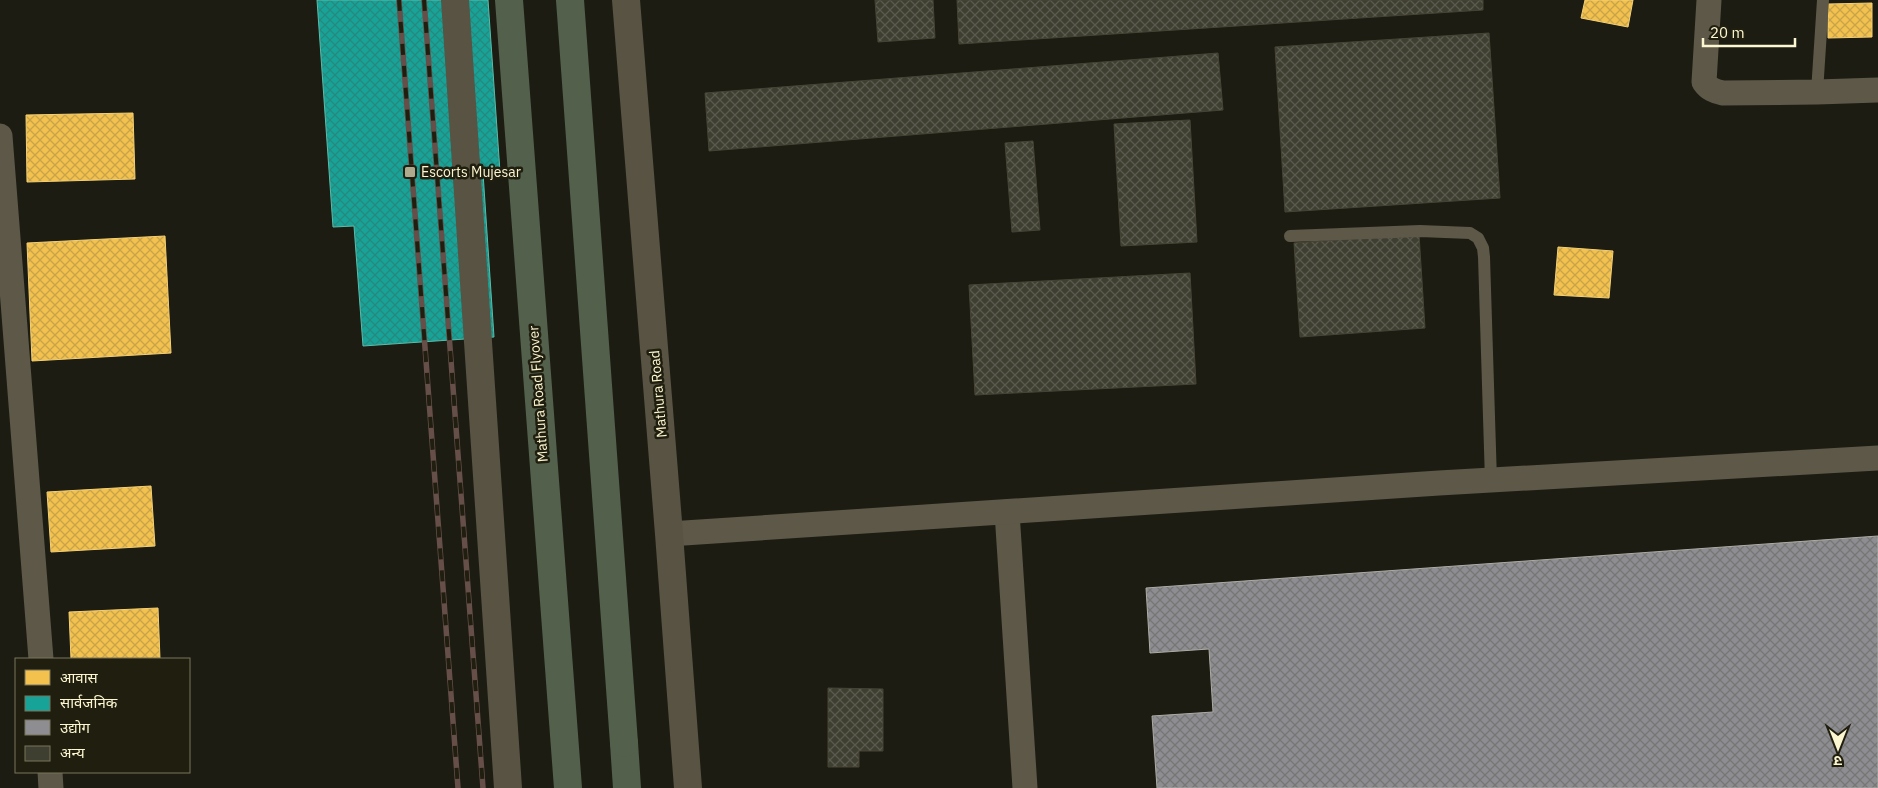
<svg xmlns="http://www.w3.org/2000/svg" width="1878" height="788" font-family="'IBM Plex Sans','Noto Sans Devanagari',sans-serif">
	<defs>
		<pattern id="homes-cross-hatch" width="8" height="8" patternUnits="userSpaceOnUse" patternTransform="scale(1.25)"><rect width="8" height="8" fill="#f2c14e"/><path d="M0 0l8 8M0 8l8-8" fill="none" stroke="#c8a34a"/></pattern>
		<pattern id="public-cross-hatch" width="8" height="8" patternUnits="userSpaceOnUse" patternTransform="scale(1.25)"><rect width="8" height="8" fill="#17a398"/><path d="M0 0l8 8M0 8l8-8" fill="none" stroke="#27887d"/></pattern>
		<pattern id="industry-cross-hatch" width="8" height="8" patternUnits="userSpaceOnUse" patternTransform="scale(1.25)"><rect width="8" height="8" fill="#8d8d92"/><path d="M0 0l8 8M0 8l8-8" fill="none" stroke="#767675"/></pattern>
		<pattern id="building-cross-hatch" width="8" height="8" patternUnits="userSpaceOnUse" patternTransform="scale(1.25)"><rect width="8" height="8" fill="#3e3e31"/><path d="M0 0l8 8M0 8l8-8" fill="none" stroke="#5b5a4e"/></pattern>
	</defs>
	<rect width="100%" height="100%" fill="#1c1c13"/>
	<!-- homes -->
	<g fill="url(#homes-cross-hatch)" stroke="#f5d175">
		<polygon points="1585,0 1633,0 1628,27 1581,18"/>
		<polygon points="1872,3 1872,37 1828,38 1828,4"/>
		<polygon points="133,113 135,179 27,182 26,115"/>
		<polygon points="165,236 171,353 32,361 27,243"/>
		<polygon points="1558,247 1613,251 1609,298 1554,295"/>
		<polygon points="151,486 155,546 51,552 47,492"/>
		<polygon points="158,608 160,659 71,659 69,612"/>
	</g>
	<!-- public -->
	<polygon fill="url(#public-cross-hatch)" stroke="#5cbca9" points="317,0 488,0 500,172 483,173 494,337 363,346 354,226 333,227"/>
	<!-- industry -->
	<polygon fill="url(#industry-cross-hatch)" stroke="#aeaca5" points="1878,536 1878,788 1157,788 1152,716 1213,712 1209,649 1150,653 1146,588"/>
	<!-- building -->
	<g fill="url(#building-cross-hatch)" stroke="#464535">
		<polygon points="875,0 933,0 935,38 878,42"/>
		<polygon points="957,0 1483,0 1483,10 959,44"/>
		<polygon points="1489,33 1500,198 1285,212 1275,47"/>
		<polygon points="1218,53 1223,110 709,151 705,93"/>
		<polygon points="1190,120 1197,242 1121,246 1114,124"/>
		<polygon points="1033,141 1040,230 1012,232 1005,143"/>
		<polygon points="1419,234 1425,328 1300,337 1294,243"/>
		<polygon points="1190,273 1196,384 975,395 969,285"/>
		<polygon points="828,688 883,689 883,751 859,751 859,767 828,767"/>
	</g>
	<g fill="none" stroke-linecap="round" stroke-linejoin="round">
		<!-- lane -->
		<g stroke="#5d5848" stroke-width="12">
			<polyline points="1817,92 1823,0"/>
			<polyline points="1290,236 1420,231 1470,233 1478,238 1483,248 1484,257 1491,481"/>
		</g>
		<!-- street -->
		<g stroke="#5d5848" stroke-width="25">
			<path d="M 1709,0 L 1704,82 C 1709,89 1714,91 1723,93 L 1817,92 L 1878,90"/>
			<polyline points="0,136 41,659"/>
			<polyline points="1007,512 1025,788"/>
			<polyline points="669,534 1439,483 1878,458"/>
			<polyline points="50,772 51,788"/>
		</g>
		<!-- secondary -->
		<g stroke="#585343" stroke-width="28">
			<polyline points="455,0 508,788"/>
			<polyline points="626,0 669,534 688,788"/>
		</g>
		<!-- highway -->
		<polyline stroke="#53604c" stroke-width="28" points="624,743 627,788"/>
		<defs>
			<g id="rail">
				<polyline points="399,0 458,788"/>
				<polyline points="424,0 483,788"/>
			</g>
		</defs>
		<!-- rail casing -->
		<use href="#rail" stroke="#674f49" stroke-width="5.5"/>
		<!-- rail -->
		<use href="#rail" stroke="#201f0f" stroke-width="4" stroke-dasharray="11" stroke-linecap="butt"/>
		<!-- highway-bridge -->
		<g stroke="#53604c" stroke-width="28">
			<polyline points="509,0 568,788"/>
			<polyline points="570,0 624,743"/>
		</g>
	</g>
	<!-- markers -->
	<rect fill="#aeaa8e" stroke="#201f0f" stroke-width="2" x="404" y="166" width="12" height="12" rx="2.5"/>
	<g text-anchor="middle" dominant-baseline="central" stroke-width="5" stroke-linejoin="round" paint-order="stroke">
		<!-- poi labels -->
		<g font-size="14" fill="#fcf6d1" stroke="#201f0f" text-anchor="start">
			<text x="421" y="172">Escorts Mujesar</text>
		</g>
		<!-- street labels -->
		<g font-size="14" fill="#fcf6d1" stroke="#201f0f">
			<text transform="translate(538 394) rotate(-94)">Mathura Road Flyover</text>
			<text transform="translate(658 394) rotate(-95)">Mathura Road</text>
		</g>
	</g>
	<!-- legend -->
	<rect x="15" y="658" width="175" height="115" fill="#201f0f" stroke="#78755d"/>
	<rect x="25" y="670" width="25" height="15" fill="#f2c14e" stroke="#78755d"/>
	<text x="60" y="683" font-size="15" fill="#fcf6d1">आवास</text>
	<rect x="25" y="696" width="25" height="15" fill="#17a398" stroke="#78755d"/>
	<text x="60" y="708" font-size="15" fill="#fcf6d1">सार्वजनिक</text>
	<rect x="25" y="720" width="25" height="15" fill="#8d8d92" stroke="#78755d"/>
	<text x="60" y="733" font-size="15" fill="#fcf6d1">उद्योग</text>
	<rect x="25" y="746" width="25" height="15" fill="#3e3e31" stroke="#78755d"/>
	<text x="60" y="758" font-size="15" fill="#fcf6d1">अन्य</text>
	<!-- north arrow -->
	<g transform="translate(1838 748) rotate(180)" stroke="#201f0f" stroke-width="4" paint-order="stroke">
	<path d="M0-4L9 19L0 12L-9 19Z" fill="#fcf6d1"/>
	<text y="-8" font-size="14" font-weight="bold" text-anchor="middle" fill="#fcf6d1">उ</text>
	</g>
	<!-- scale -->
	<path d="M1703 38v8h92v-8" fill="none" stroke="#fcf6d1" stroke-width="2.5"/>
	<text x="1710" y="38" font-size="15" fill="#fcf6d1" stroke="#201f0f" stroke-width="4" paint-order="stroke">20 m</text>
</svg>
